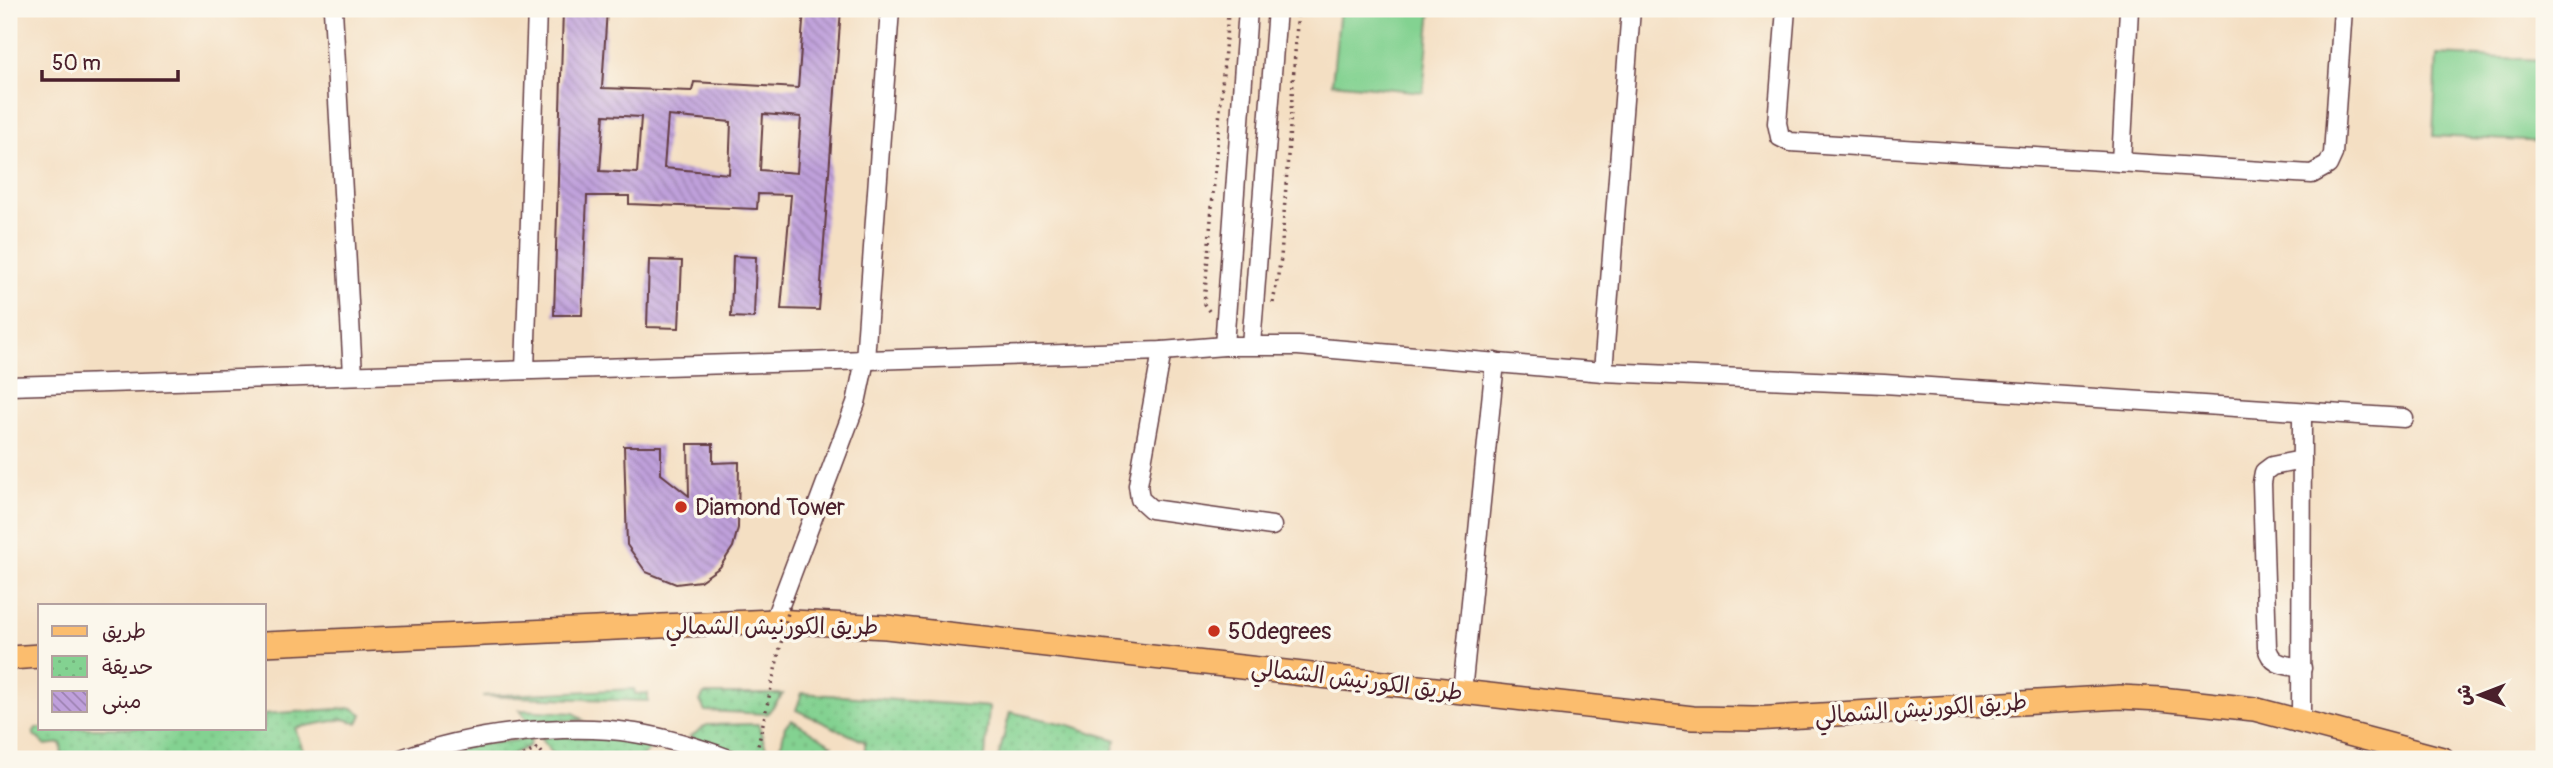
<svg xmlns="http://www.w3.org/2000/svg" width="2553" height="768" font-family="Pangolin,'Playpen Sans Arabic',sans-serif">
	<defs>
		<pattern id="park-dots" width="8" height="8" patternUnits="userSpaceOnUse" patternTransform="scale(1.75)"><rect width="8" height="8" fill="#83d291"/><path d="M2 2h.1M6 6h.1" fill="none" stroke="#73b47d" stroke-width="1.8" stroke-linecap="round"/></pattern>
		<pattern id="building-back-hatch" width="6" height="6" patternUnits="userSpaceOnUse" patternTransform="scale(1.75)"><rect width="6" height="6" fill="#bfa0db"/><path d="M-1 5l2 2M0 0l6 6M5-1l2 2" fill="none" stroke="#9d82b2"/></pattern>
	</defs>
	<rect width="100%" height="100%" fill="#fbf7ec"/>
	<filter id="ink" filterUnits="userSpaceOnUse"><feTurbulence type="fractalNoise" baseFrequency=".0143" numOctaves="2"/><feDisplacementMap in="SourceGraphic" scale="14" xChannelSelector="R" yChannelSelector="G"/><feConvolveMatrix kernelMatrix="1 2 1 2 8 2 1 2 1" color-interpolation-filters="sRGB"/></filter>
	<filter id="wash" filterUnits="userSpaceOnUse"><feTurbulence type="fractalNoise" baseFrequency=".00686" numOctaves="4" result="noise"/><feDisplacementMap in="SourceGraphic" scale="28" xChannelSelector="R" yChannelSelector="G"/><feGaussianBlur stdDeviation="1.57" result="paint"/><feColorMatrix in="noise" values="0 0 0 0 0 0 0 0 0 0 0 0 0 0 0 0 0 1.4 0 .05"/><feComposite in="paint" operator="in"/></filter>
	<g filter="url(#wash)">
		<rect width="100%" height="100%" fill="#f4dfc3"/>
		<!-- park -->
		<g fill="url(#park-dots)" stroke="#66785e" stroke-width="2">
			<polygon points="634,689 635,694 648,693 648,701 482,696"/>
			<polygon points="802,693 989,707 985,757 982,759 865,759 865,742 796,710"/>
			<polygon points="704,694 783,694 767,714 705,711 700,701"/>
			<polygon points="353,708 362,714 358,723 344,719 295,728 306,759 62,759 61,743 45,745 33,734 36,728 264,728 264,714"/>
			<polygon points="520,710 574,713 583,720 529,722"/>
			<polygon points="1010,712 1069,725 1116,740 1110,759 998,759"/>
			<polygon points="792,720 832,745 813,759 779,757 785,726"/>
			<polygon points="758,724 767,751 758,759 690,737 707,725"/>
			<polygon points="569,736 621,739 653,747 639,759 557,759 539,737"/>
			<polygon points="531,739 529,746 502,759 426,759 479,744"/>
		</g>
		<!-- pitch -->
		<g fill="#83d291" stroke="#66785e" stroke-width="2">
			<polygon points="1340,9 1431,9 1423,92 1332,83"/>
			<polygon points="2437,55 2544,60 2544,142 2433,136"/>
		</g>
		<g id="blocks">
			<!-- building -->
			<g fill="url(#building-back-hatch)" fill-rule="evenodd">
				<path d="M 563,9 L 607,9 L 602,88 L 692,91 L 694,82 L 798,88 L 804,9 L 841,9 L 819,310 L 781,309 L 791,195 L 758,194 L 757,209 L 629,204 L 629,196 L 587,196 L 582,315 L 554,315 ZM 763,114 L 801,117 L 797,173 L 760,170 ZM 604,115 L 641,117 L 637,173 L 600,171 ZM 668,116 L 731,122 L 729,174 L 664,168 Z"/>
				<polygon points="733,256 756,257 754,318 731,317"/>
				<polygon points="649,260 682,261 679,328 647,327"/>
				<polygon points="688,444 713,444 713,463 739,462 738,528 733,547 720,567 700,581 676,584 646,572 627,545 624,446 661,446 661,474 689,496"/>
			</g>
		</g>
	</g>
	<g filter="url(#ink)">
		<use href="#blocks" fill-opacity="0" stroke="#643c42" stroke-width="2"/>
		<g fill="none" stroke-linecap="round" stroke-linejoin="round">
			<defs>
				<g id="minor">
					<polyline points="333,9 353,375"/>
					<polyline points="1786,9 1777,123 1780,137 1790,142 2312,174 2328,165 2333,154 2343,9"/>
					<polyline points="2121,162 2129,9"/>
					<polyline points="1251,345 1277,9"/>
					<polyline points="1224,346 1248,9"/>
					<polyline points="1162,351 1138,485 1140,499 1151,509 1272,526"/>
					<polyline points="525,370 537,9"/>
					<polyline points="1603,372 1631,9"/>
					<polyline points="9,386 1162,351 1224,346 1298,346 1603,372 1884,384 2404,418"/>
					<path d="M 2302,460 L 2272,466 L 2264,472 L 2262,483 L 2267,647 C 2271,666 2286,665 2302,668"/>
					<polyline points="774,621 856,403 865,360 890,9"/>
					<polyline points="1462,692 1495,362"/>
					<polyline points="2301,719 2302,412"/>
					<path d="M 401,759 C 469,734 564,722 635,733 C 667,738 699,748 729,759"/>
				</g>
				<g id="major">
					<polyline points="264,644 774,621 886,627 1693,718 1754,719 2120,697 2161,699 2254,709 2443,759"/>
					<polyline points="9,658 40,656"/>
				</g>
			</defs>
			<!-- minor casing -->
			<use href="#minor" stroke="#643c42" stroke-width="21"/>
			<!-- major casing -->
			<use href="#major" stroke="#643c42" stroke-width="26"/>
			<!-- path -->
			<g stroke="#643c42" stroke-width="3.5" stroke-dasharray="2 5" stroke-linecap="butt">
				<polyline points="1273,303 1281,258 1298,9"/>
				<polyline points="1209,311 1204,304 1228,13"/>
				<polyline points="517,759 538,748 547,759"/>
			</g>
			<!-- minor -->
			<use href="#minor" stroke="#fff" stroke-width="18"/>
			<!-- major -->
			<use href="#major" stroke="#fbbd6e" stroke-width="23"/>
			<!-- path-bridge -->
			<polyline stroke="#643c42" stroke-width="3.5" stroke-dasharray="2 5" stroke-linecap="butt" points="755,759 791,599"/>
		</g>
	</g>
	<!-- markers -->
	<g fill="#c8321e" stroke="#fbf7ec" stroke-width="2.5">
		<circle cx="681" cy="507" r="7"/>
		<circle cx="1214" cy="631" r="7"/>
	</g>
	<g text-anchor="middle" dominant-baseline="central" stroke-width="7" stroke-linejoin="round" paint-order="stroke">
		<!-- poi labels -->
		<g font-size="23" fill="#4a1f2b" stroke="#fbf7ec" text-anchor="start">
			<text x="695" y="507">Diamond Tower</text>
			<text x="1228" y="631">50degrees</text>
		</g>
		<!-- street labels -->
		<g font-size="23" fill="#4a1f2b" stroke="#fbf7ec">
			<text x="772" y="626">طريق الكورنيش الشمالي</text>
			<text transform="translate(1357 680) rotate(7)">طريق الكورنيش الشمالي</text>
			<text transform="translate(1921 709) rotate(-4)">طريق الكورنيش الشمالي</text>
		</g>
	</g>
	<!-- margin -->
	<rect width="2553" height="768" fill="none" stroke="#fbf7ec" stroke-width="35"/>
	<!-- legend -->
	<rect x="38" y="604" width="228" height="126" fill="#fbf7ec" stroke="#b4a19f" stroke-width="2"/>
	<rect x="52" y="626" width="35" height="10" fill="#fbbd6e" stroke="#b4a19f" stroke-width="2"/>
	<text x="102" y="638" font-size="21" fill="#4a1f2b">طريق</text>
	<rect x="52" y="656" width="35" height="21" fill="url(#park-dots)" stroke="#b4a19f" stroke-width="2"/>
	<text x="102" y="674" font-size="21" fill="#4a1f2b">حديقة</text>
	<rect x="52" y="691" width="35" height="21" fill="url(#building-back-hatch)" stroke="#b4a19f" stroke-width="2"/>
	<text x="102" y="708" font-size="21" fill="#4a1f2b">مبنى</text>
	<!-- north arrow -->
	<g transform="translate(2480 695) rotate(270)" stroke="#fbf7ec" stroke-width="5" paint-order="stroke">
	<path d="M0-5L12 26L0 18L-12 26Z" fill="#4a1f2b"/>
	<text y="-10" font-size="19" font-weight="bold" text-anchor="middle" fill="#4a1f2b">ش</text>
	</g>
	<!-- scale -->
	<path d="M42 70v10h136v-10" fill="none" stroke="#4a1f2b" stroke-width="3.5"/>
	<text x="52" y="70" font-size="21" fill="#4a1f2b" stroke="#fbf7ec" stroke-width="5" paint-order="stroke">50 m</text>
</svg>
